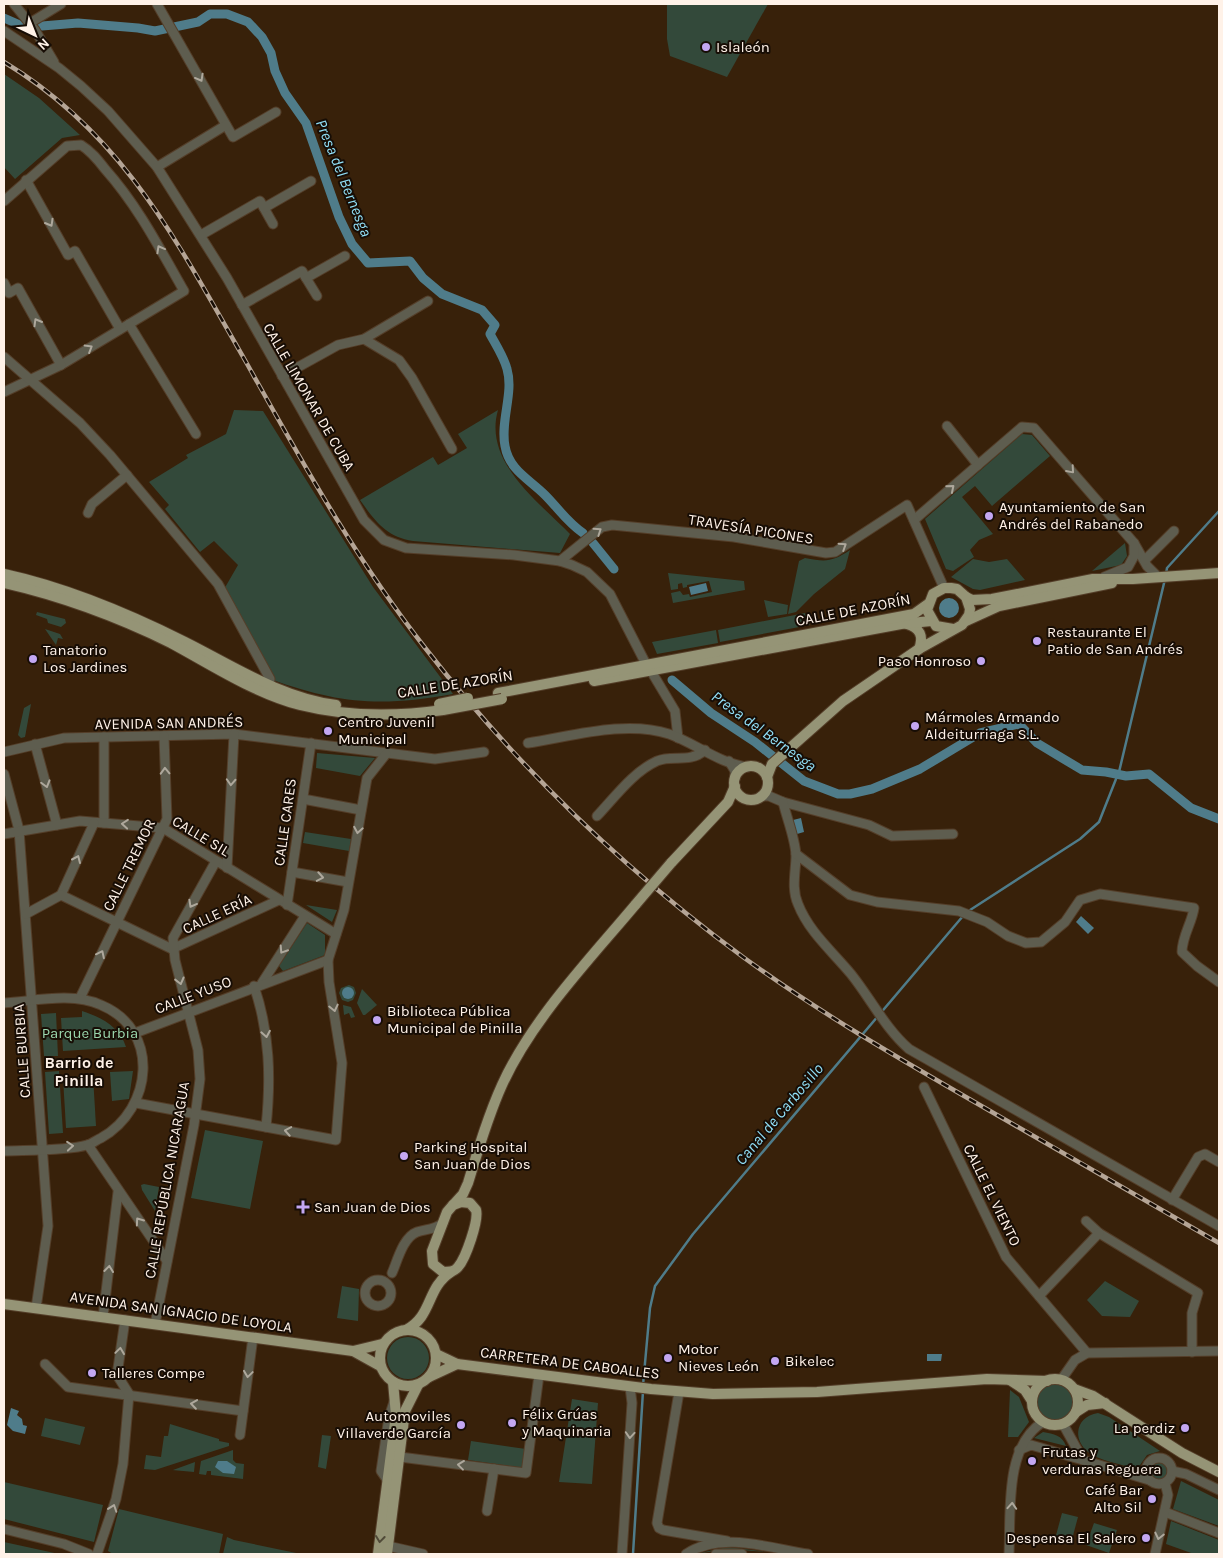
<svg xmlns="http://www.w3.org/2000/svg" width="1223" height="1558" font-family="Karla,sans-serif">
	<rect width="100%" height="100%" fill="#38210a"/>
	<!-- green -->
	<g fill="#33493a">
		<polygon points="667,4 768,4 727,77 670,56 667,39"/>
		<polygon points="4,74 39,98 80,135 62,138 15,179 4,167"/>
		<path d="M 234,410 L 263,411 L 373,587 L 453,694 C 381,707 339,704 270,679 L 223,591 L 238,565 L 214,541 L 200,552 L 165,509 L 169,505 L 149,482 L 188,458 L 186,455 L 226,434 Z"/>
		<path d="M 498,410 C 483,462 539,502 570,534 L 560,553 L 413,541 C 386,537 375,521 360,500 L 433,457 L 438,465 L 467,448 L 458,434 Z"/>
		<polygon points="1022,434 1032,435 1050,456 992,506 975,486 962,497 993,534 979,540 970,550 974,557 953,571 946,569 925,519"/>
		<polygon points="1125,543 1127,556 1121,565 1092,571"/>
		<path d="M 850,550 L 845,569 L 814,594 L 796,612 L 788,614 L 799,561 L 805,558 C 826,562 832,562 850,550 Z"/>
		<polygon points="973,559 989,562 1007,559 1025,580 980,590 973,589 951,577"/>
		<polygon points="668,573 744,581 745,590 673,603 671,593 680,591 683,595 689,594 690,597 712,592 709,581 687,585 687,587 683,588 682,583 678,584 678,589 671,590"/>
		<polygon points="764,600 788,605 787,614 768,617"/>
		<polygon points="37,612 65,619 66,623 61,627 48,623 47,619 36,615"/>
		<polygon points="805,613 810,625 720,642 718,630"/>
		<polygon points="45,629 60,634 63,639 58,638 56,645"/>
		<polygon points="716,630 718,643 657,654 652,642"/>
		<polygon points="31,704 25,737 21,738 18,735 24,708"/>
		<polygon points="317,753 375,758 360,776 316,768"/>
		<polygon points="305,832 351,839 349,851 303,843"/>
		<polygon points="306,905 337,910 332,922"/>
		<polygon points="307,923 325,935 325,955 283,971 279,966"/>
		<polygon points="349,985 354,987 356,993 353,1000 348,1002 342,1000 339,993 341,988"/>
		<polygon points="362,989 377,1005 365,1015 363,1015 357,1003"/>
		<polygon points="343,1005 351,1007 355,1017 351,1018 349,1013 344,1015"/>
		<path d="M 82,1011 C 101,1017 120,1027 126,1047 L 63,1051 L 61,1018 L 82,1017 Z"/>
		<polygon points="56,1013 58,1056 44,1056 41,1014"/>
		<polygon points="59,1071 63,1133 49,1134 45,1072"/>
		<polygon points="133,1071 129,1099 112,1101 110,1072"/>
		<polygon points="93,1076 96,1126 66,1128 63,1078"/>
		<polygon points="205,1130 263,1141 250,1209 191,1198"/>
		<polygon points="144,1184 159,1187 155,1211 142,1190 141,1185"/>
		<polygon points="1105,1281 1139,1301 1130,1317 1102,1316 1087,1300"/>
		<polygon points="342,1286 359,1289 358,1321 337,1318"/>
		<circle cx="408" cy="1358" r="21"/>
		<circle cx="1055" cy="1402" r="18"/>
		<polygon points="1010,1390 1019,1397 1029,1422 1018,1437 1008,1437"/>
		<polygon points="572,1399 598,1403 592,1484 559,1482"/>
		<path d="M 1098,1413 L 1109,1417 L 1160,1451 L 1147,1455 L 1138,1468 L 1135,1469 C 1122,1464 1105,1462 1093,1455 C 1072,1444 1073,1417 1098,1413 Z"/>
		<polygon points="45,1418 85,1427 80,1445 41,1436"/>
		<polygon points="170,1424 219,1439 219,1441 229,1443 229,1446 155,1470 144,1469 146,1455 161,1457 164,1436 168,1436"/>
		<path d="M 1043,1432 C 1054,1434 1062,1435 1066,1446 L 1034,1438 Z"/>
		<polygon points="322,1435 331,1436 326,1469 318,1467"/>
		<polygon points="471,1441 526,1449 523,1468 468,1460"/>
		<polygon points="233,1450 233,1460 236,1463 244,1464 243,1479 211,1475 211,1471 207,1471 206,1475 199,1474 201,1461"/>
		<circle cx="1159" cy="1471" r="10"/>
		<polygon points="195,1462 194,1472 172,1470 173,1470"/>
		<polygon points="1181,1481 1219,1500 1219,1526 1173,1509"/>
		<polygon points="4,1482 103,1505 94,1542 4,1519"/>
		<polygon points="119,1509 223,1534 219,1554 113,1554 108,1551"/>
		<polygon points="1062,1513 1078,1517 1071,1543 1055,1539"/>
		<polygon points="1171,1521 1219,1540 1219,1554 1194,1554 1166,1544"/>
		<polygon points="1094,1523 1117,1530 1109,1553 1086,1545"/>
		<polygon points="227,1537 234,1540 301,1554 223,1554"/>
		<polygon points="4,1542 59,1554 4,1554"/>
		<polygon points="727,1547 768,1552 726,1549 696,1554"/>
	</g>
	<!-- water -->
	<g fill="#4f7c8a">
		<polygon points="706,583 708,591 691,595 689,587"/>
		<circle cx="949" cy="608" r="10"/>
		<polygon points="801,818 804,832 797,834 793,820"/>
		<polygon points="1081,916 1094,928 1088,934 1076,922"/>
		<circle cx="348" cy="993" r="6"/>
		<polygon points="927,1354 942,1354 941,1361 927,1361"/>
		<polygon points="11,1408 19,1411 17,1415 22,1419 23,1425 27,1426 25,1434 13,1431 7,1425"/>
		<polygon points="218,1461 227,1461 236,1467 234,1474 223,1473 215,1467"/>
	</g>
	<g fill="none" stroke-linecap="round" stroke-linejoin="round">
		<!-- stream -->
		<g stroke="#4f7c8a" stroke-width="2.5">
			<polyline points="1166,574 1167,568 1219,511"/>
			<polyline points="1119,772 1165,579"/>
			<polyline points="967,912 1080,839 1099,822 1116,779"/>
			<polyline points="643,1385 650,1308 655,1286 693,1234 963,916"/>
			<polyline points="633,1554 643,1391"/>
		</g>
		<!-- canal -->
		<g stroke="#4f7c8a" stroke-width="9">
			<polyline points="4,18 20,25"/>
			<path d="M 42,26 L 78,23 L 138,28 L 155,31 L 198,22 L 210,14 L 227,14 L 248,22 L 262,37 L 271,53 L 275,71 L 285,93 L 306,123 L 339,217 L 352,244 L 368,263 L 410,261 L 423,278 L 442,294 L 482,310 L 495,325 L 490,334 C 496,345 504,357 507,369 C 514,393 500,421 505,446 C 509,470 529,479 545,495 C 558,508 567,522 583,533"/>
			<polyline points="593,543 614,569"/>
			<polyline points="672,680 711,713 755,742 804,781 838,794 850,794 872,789 920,769 980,733 1019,724 1037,743 1082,770 1106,772 1126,776 1149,774 1191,808 1219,819"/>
		</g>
		<defs>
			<g id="minor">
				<polyline points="14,4 35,30 54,62"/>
				<polyline points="157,4 233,137 276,112"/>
				<polyline points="30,23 61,4"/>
				<polyline points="4,31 59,68 81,86 108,111 157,167 227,278 364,520 384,540 406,548 514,555 560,561 572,565 587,572 610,594 646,664"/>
				<polyline points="157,167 226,125"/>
				<polyline points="26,180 68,255 75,251 120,329"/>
				<path d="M 4,201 L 67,146 L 81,145 C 91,151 98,160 105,169 C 138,206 160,249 184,291 L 61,365 L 4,392"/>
				<polyline points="264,208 273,224"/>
				<polyline points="201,235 260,201 264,208 311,181"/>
				<polyline points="306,278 317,296"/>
				<polyline points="4,283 9,293 18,288 61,365"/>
				<polyline points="242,305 302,271 306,278 345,256"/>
				<polyline points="129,324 196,434"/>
				<polyline points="364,339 399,360 412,378 452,449"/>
				<polyline points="4,357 80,423 110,455 218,584 270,679 269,686"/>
				<polyline points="282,376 338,345 364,339 428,301"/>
				<polyline points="947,426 978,465"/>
				<polyline points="88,513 92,504 127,475"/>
				<polyline points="914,520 1022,427 1034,428 1134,543 1147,566 1158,577"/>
				<polyline points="1145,560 1174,531"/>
				<polyline points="560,561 602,527 612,525 734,537 826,553 835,552 907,505 944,588"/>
				<polyline points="1104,577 1128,567 1134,556 1134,543"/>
				<polyline points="651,671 675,711 678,738"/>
				<path d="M 528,743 C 573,736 626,720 669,734 C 695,743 720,764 748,767"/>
				<polyline points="35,744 57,825"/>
				<polyline points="4,752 64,738 234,734 435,759 484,752"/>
				<polyline points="729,761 735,771 735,779"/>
				<polyline points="4,774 19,830 48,1226 36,1308"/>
				<polyline points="761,796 769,796 783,802 869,825 892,836 953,834"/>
				<polyline points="303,799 361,810"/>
				<path d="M 783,802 C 787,819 795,838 796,855 C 796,871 791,888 798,904 C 809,932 832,951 851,974 C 871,999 885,1028 909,1049 L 1219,1226"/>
				<path d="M 597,816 C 615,797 633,772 657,761 C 673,754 689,764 705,750"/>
				<polyline points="104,823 104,737"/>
				<polyline points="4,834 80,821 163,828 336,934"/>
				<path d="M 796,854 L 850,895 L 877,902 L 959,911 L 987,922 L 1008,936 L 1026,943 L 1041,942 L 1065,922 L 1080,900 L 1100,894 L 1194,908 C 1192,923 1182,936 1182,952 L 1197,966 L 1219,982"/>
				<polyline points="227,868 234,734"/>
				<polyline points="292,872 348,882"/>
				<polyline points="61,895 94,823"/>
				<polyline points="287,905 311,743"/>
				<polyline points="26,914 61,895 172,949"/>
				<polyline points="172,949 279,900"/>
				<polyline points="262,983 305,916"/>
				<path d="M 254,986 C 270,1033 271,1079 266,1127"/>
				<polyline points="80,998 167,819 164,736"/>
				<path d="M 4,1003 C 35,1001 72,992 101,1005 C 161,1030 153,1109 101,1138 C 96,1140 92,1144 87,1145 C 67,1151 26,1150 4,1151"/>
				<polyline points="135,1033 328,960"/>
				<polyline points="924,1087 1006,1257 1087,1353"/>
				<polyline points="136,1103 336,1140 342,1063 329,982 328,960 344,910 367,778 386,754"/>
				<polyline points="88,1145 167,1261"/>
				<polyline points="1172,1200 1198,1157 1205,1154 1219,1162"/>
				<polyline points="1086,1221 1099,1233 1198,1293 1192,1313 1192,1352"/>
				<path d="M 392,1273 C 397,1262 403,1237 417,1232 C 426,1229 434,1230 443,1223"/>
				<circle cx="378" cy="1293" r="13"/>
				<polyline points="1039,1296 1099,1233"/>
				<polyline points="103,1317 118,1192"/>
				<polyline points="155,1324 194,1125 200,1079 198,1050 175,960 173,938 216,861"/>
				<polyline points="45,1364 68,1387 243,1411"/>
				<polyline points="1061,1380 1075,1360 1087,1353 1219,1351"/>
				<polyline points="679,1392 657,1523 659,1528 663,1530 727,1541"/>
				<polyline points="1063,1424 1083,1460 1149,1480"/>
				<polyline points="240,1435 253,1337"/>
				<polyline points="1019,1450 1031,1445 1083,1460"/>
				<polyline points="400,1457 526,1473 539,1375"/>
				<circle cx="1159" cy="1471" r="13"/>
				<polyline points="1172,1471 1186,1474 1219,1490"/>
				<polyline points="388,1481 381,1471 389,1417 394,1402"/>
				<polyline points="487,1511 494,1469"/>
				<polyline points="1165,1512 1219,1533"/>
				<polyline points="4,1529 64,1544 89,1554"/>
				<polyline points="388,1546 423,1554"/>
				<polyline points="97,1554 116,1499 123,1464 129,1394 117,1375 125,1320"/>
				<polyline points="622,1554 632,1403 630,1387"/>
				<path d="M 686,1554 C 721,1531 769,1548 808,1554"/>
				<polyline points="716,1554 742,1554"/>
				<path d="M 1009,1554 C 1011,1513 1004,1446 1043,1422"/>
				<polyline points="1155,1554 1168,1495 1165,1483"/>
			</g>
			<g id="major">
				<path d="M 4,574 C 68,588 127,613 185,642 C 233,666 281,698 336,705"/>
				<path d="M 4,583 C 61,596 118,617 171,643 C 212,665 254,693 300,705 C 348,717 394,717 443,710"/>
				<polyline points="966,597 972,600 992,599 1093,579 1133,579 1219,573"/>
				<polyline points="966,621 999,606 1112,583"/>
				<path d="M 907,624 C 920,628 924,636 919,649"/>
				<polyline points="594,681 901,624 931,621"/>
				<polyline points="498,693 914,614 928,604"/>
				<circle cx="751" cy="783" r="17"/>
				<polyline points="767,777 772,764 843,701 919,649 962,625 969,615 970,609 966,597 957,589 951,588 944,588 933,594 927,610 936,626 953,629"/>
				<polyline points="671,863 728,802 735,786"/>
				<path d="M 461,1202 L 470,1203 L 476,1210 C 479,1220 466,1258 458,1267 C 454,1272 449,1272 443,1272 L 433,1264 L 432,1251 L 447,1212 L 453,1205 Z"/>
				<path d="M 453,1205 L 463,1194 L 468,1183 C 478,1150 488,1116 502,1085 C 532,1019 590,959 636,904"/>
				<polyline points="4,1304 353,1351 380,1366"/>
				<circle cx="408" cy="1358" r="28"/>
				<path d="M 406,1330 C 433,1316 426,1288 451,1272"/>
				<polyline points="353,1351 382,1344"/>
				<polyline points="436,1354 457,1364 651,1389 713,1394 817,1392 987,1379 1047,1381"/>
				<polyline points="429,1377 457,1364"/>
				<circle cx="1055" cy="1402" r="23"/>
				<polyline points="1010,1380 1025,1390 1032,1401"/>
				<polyline points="1074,1389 1093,1396 1182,1453 1219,1472"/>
				<polyline points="1076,1412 1087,1405 1105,1403"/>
				<polyline points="378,1554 396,1415 393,1382"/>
				<polyline points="387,1554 405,1411 418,1385"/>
			</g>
		</defs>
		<!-- minor casing -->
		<use href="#minor" stroke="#543e29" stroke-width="11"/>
		<!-- major casing -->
		<use href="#major" stroke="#543e29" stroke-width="12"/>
		<!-- minor -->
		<use href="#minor" stroke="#5e5d4f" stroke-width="9"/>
		<!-- major -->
		<use href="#major" stroke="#959476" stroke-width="10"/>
		<defs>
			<path id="rail" d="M 4,62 C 125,135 178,244 246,362 C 301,460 356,560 426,649 C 517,766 623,869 743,957 C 817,1011 898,1058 978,1104 C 1059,1150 1139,1197 1219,1243"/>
		</defs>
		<!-- rail casing -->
		<use href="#rail" stroke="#b5a596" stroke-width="4.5"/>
		<!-- rail -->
		<use href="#rail" stroke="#170d05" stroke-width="2.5" stroke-dasharray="8" stroke-linecap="butt"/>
		<defs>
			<g id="major-bridge">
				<polyline points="439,704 468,698"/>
				<polyline points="443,710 502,699"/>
				<polyline points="636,904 671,863"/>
			</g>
		</defs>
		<!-- major-bridge casing -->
		<use href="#major-bridge" stroke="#543e29" stroke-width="12" stroke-linecap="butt"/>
		<!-- major-bridge -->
		<use href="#major-bridge" stroke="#959476" stroke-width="10"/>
	</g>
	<!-- one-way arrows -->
	<defs><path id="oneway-chevron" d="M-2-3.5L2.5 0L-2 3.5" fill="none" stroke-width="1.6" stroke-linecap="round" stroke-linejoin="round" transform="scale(1.25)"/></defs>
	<g stroke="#aea89c">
		<use href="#oneway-chevron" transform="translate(200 78) rotate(61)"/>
		<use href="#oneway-chevron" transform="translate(50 223) rotate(60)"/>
		<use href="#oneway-chevron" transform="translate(160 249) rotate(-119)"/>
		<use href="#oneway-chevron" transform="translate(37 322) rotate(-120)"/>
		<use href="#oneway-chevron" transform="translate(89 348) rotate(-31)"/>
		<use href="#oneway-chevron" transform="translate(1071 470) rotate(49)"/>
		<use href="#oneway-chevron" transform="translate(951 488) rotate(-40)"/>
		<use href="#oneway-chevron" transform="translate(598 531) rotate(-34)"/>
		<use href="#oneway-chevron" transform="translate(843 546) rotate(-33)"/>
		<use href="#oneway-chevron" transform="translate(165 771) rotate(-92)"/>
		<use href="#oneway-chevron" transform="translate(231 782) rotate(93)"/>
		<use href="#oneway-chevron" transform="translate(46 784) rotate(74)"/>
		<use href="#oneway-chevron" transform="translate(125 824) rotate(-175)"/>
		<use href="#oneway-chevron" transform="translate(358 830) rotate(100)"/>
		<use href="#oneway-chevron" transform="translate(77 859) rotate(-66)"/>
		<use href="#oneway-chevron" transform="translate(320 877) rotate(10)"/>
		<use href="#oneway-chevron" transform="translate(192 904) rotate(119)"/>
		<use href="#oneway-chevron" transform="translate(283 950) rotate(123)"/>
		<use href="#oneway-chevron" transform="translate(101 954) rotate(-64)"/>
		<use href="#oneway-chevron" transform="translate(180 981) rotate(76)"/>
		<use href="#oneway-chevron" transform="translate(334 1008) rotate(77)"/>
		<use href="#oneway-chevron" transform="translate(266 1034) rotate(80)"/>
		<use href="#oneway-chevron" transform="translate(288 1131) rotate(-170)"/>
		<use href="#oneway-chevron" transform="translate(70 1146) rotate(-5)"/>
		<use href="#oneway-chevron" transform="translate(139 1221) rotate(-125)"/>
		<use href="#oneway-chevron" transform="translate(109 1269) rotate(-83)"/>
		<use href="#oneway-chevron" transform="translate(120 1351) rotate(-82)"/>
		<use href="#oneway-chevron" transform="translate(248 1374) rotate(98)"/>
		<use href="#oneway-chevron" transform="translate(194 1404) rotate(-172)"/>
		<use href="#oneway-chevron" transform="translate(630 1435) rotate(94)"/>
		<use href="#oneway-chevron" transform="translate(461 1465) rotate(-173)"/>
		<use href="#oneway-chevron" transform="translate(1012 1506) rotate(-86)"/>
		<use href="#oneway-chevron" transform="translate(113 1508) rotate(-71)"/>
		<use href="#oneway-chevron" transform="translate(1159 1536) rotate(103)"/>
	</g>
	<use stroke="#504a38" href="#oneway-chevron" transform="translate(380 1539) rotate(97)"/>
	<!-- markers -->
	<g fill="#c3a7f2" stroke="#170d05" stroke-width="2">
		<circle cx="706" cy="47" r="5"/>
		<circle cx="989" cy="516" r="5"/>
		<circle cx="1037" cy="641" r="5"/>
		<circle cx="33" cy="659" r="5"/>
		<circle cx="981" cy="661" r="5"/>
		<circle cx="915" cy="726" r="5"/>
		<circle cx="328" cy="731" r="5"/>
		<circle cx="377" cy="1020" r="5"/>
		<circle cx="404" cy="1156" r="5"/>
		<path d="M300.5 1199.5h5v5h5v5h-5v5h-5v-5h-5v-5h5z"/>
		<circle cx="668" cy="1358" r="5"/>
		<circle cx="775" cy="1361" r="5"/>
		<circle cx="92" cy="1373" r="5"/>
		<circle cx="512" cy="1423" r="5"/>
		<circle cx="461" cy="1425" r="5"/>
		<circle cx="1185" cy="1428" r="5"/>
		<circle cx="1032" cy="1461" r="5"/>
		<circle cx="1152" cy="1499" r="5"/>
		<circle cx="1146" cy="1538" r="5"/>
	</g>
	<g text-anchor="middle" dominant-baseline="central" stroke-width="4" stroke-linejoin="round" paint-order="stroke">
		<!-- poi labels -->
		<g font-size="15" fill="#fff2e8" stroke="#170d05" text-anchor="start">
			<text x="716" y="47">Islaleón</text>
			<text x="999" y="507">Ayuntamiento de San<tspan x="999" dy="17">Andrés del Rabanedo</tspan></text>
			<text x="1047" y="632">Restaurante El<tspan x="1047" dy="17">Patio de San Andrés</tspan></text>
			<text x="43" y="650">Tanatorio<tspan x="43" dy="17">Los Jardines</tspan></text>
			<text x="971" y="661" text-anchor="end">Paso Honroso</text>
			<text x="925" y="717">Mármoles Armando<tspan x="925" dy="17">Aldeiturriaga S.L.</tspan></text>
			<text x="338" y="722">Centro Juvenil<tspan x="338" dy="17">Municipal</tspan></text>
			<text x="387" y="1011">Biblioteca Pública<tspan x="387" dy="17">Municipal de Pinilla</tspan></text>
			<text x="414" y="1147">Parking Hospital<tspan x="414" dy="17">San Juan de Dios</tspan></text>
			<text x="314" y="1207">San Juan de Dios</text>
			<text x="678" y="1349">Motor<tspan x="678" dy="17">Nieves León</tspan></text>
			<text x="785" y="1361">Bikelec</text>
			<text x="102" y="1373">Talleres Compe</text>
			<text x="522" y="1414">Félix Grúas<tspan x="522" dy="17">y Maquinaria</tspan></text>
			<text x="451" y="1416" text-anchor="end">Automoviles<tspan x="451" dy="17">Villaverde García</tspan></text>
			<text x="1175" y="1428" text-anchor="end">La perdiz</text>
			<text x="1042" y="1452">Frutas y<tspan x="1042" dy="17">verduras Reguera</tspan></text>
			<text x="1142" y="1490" text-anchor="end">Café Bar<tspan x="1142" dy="17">Alto Sil</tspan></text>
			<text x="1136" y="1538" text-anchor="end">Despensa El Salero</text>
		</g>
		<!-- street labels -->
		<g font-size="15" fill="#fff2e8" stroke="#170d05">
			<text transform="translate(309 397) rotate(60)">CALLE LIMONAR DE CUBA</text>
			<text transform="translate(751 529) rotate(9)">TRAVESÍA PICONES</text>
			<text transform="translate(853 610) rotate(-11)">CALLE DE AZORÍN</text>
			<text transform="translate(455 684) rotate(-9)">CALLE DE AZORÍN</text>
			<text transform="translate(169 723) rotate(-1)">AVENIDA SAN ANDRÉS</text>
			<text transform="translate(285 822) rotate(-82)">CALLE CARES</text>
			<text transform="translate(201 836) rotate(31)">CALLE SIL</text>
			<text transform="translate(129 865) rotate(-64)">CALLE TREMOR</text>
			<text transform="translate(217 914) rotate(-25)">CALLE ERÍA</text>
			<text transform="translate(193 995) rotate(-21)">CALLE YUSO</text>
			<text transform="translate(22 1051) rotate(-94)">CALLE BURBIA</text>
			<text transform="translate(167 1180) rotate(-80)">CALLE REPÚBLICA NICARAGUA</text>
			<text transform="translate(992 1195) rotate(64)">CALLE EL VIENTO</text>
			<text transform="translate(181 1312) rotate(8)">AVENIDA SAN IGNACIO DE LOYOLA</text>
			<text transform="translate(570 1363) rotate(7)">CARRETERA DE CABOALLES</text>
		</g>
		<!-- park labels -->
		<g font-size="15" fill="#9ad6ad" stroke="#170d05">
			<text x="90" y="1033">Parque Burbia</text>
		</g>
		<!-- water labels -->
		<g font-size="16" font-style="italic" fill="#91dff7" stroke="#170d05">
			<text transform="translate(344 178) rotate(68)">Presa del Bernesga</text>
			<text transform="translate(764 731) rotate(36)">Presa del Bernesga</text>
			<text transform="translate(779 1114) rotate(-50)">Canal de Carbosillo</text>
		</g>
		<!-- neighbourhood labels -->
		<g font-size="16" font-weight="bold" fill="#fff2e8" stroke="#170d05">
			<text x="79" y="1062">Barrio de<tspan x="79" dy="18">Pinilla</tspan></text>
		</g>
	</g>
	<!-- border -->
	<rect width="1223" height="1558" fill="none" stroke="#fff2e8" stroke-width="10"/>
	<!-- north arrow -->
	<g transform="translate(35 35) rotate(137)" stroke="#170d05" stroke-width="4" paint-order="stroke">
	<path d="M0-4L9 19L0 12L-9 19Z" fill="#fff2e8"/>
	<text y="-8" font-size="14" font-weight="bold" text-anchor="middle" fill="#fff2e8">N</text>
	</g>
</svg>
